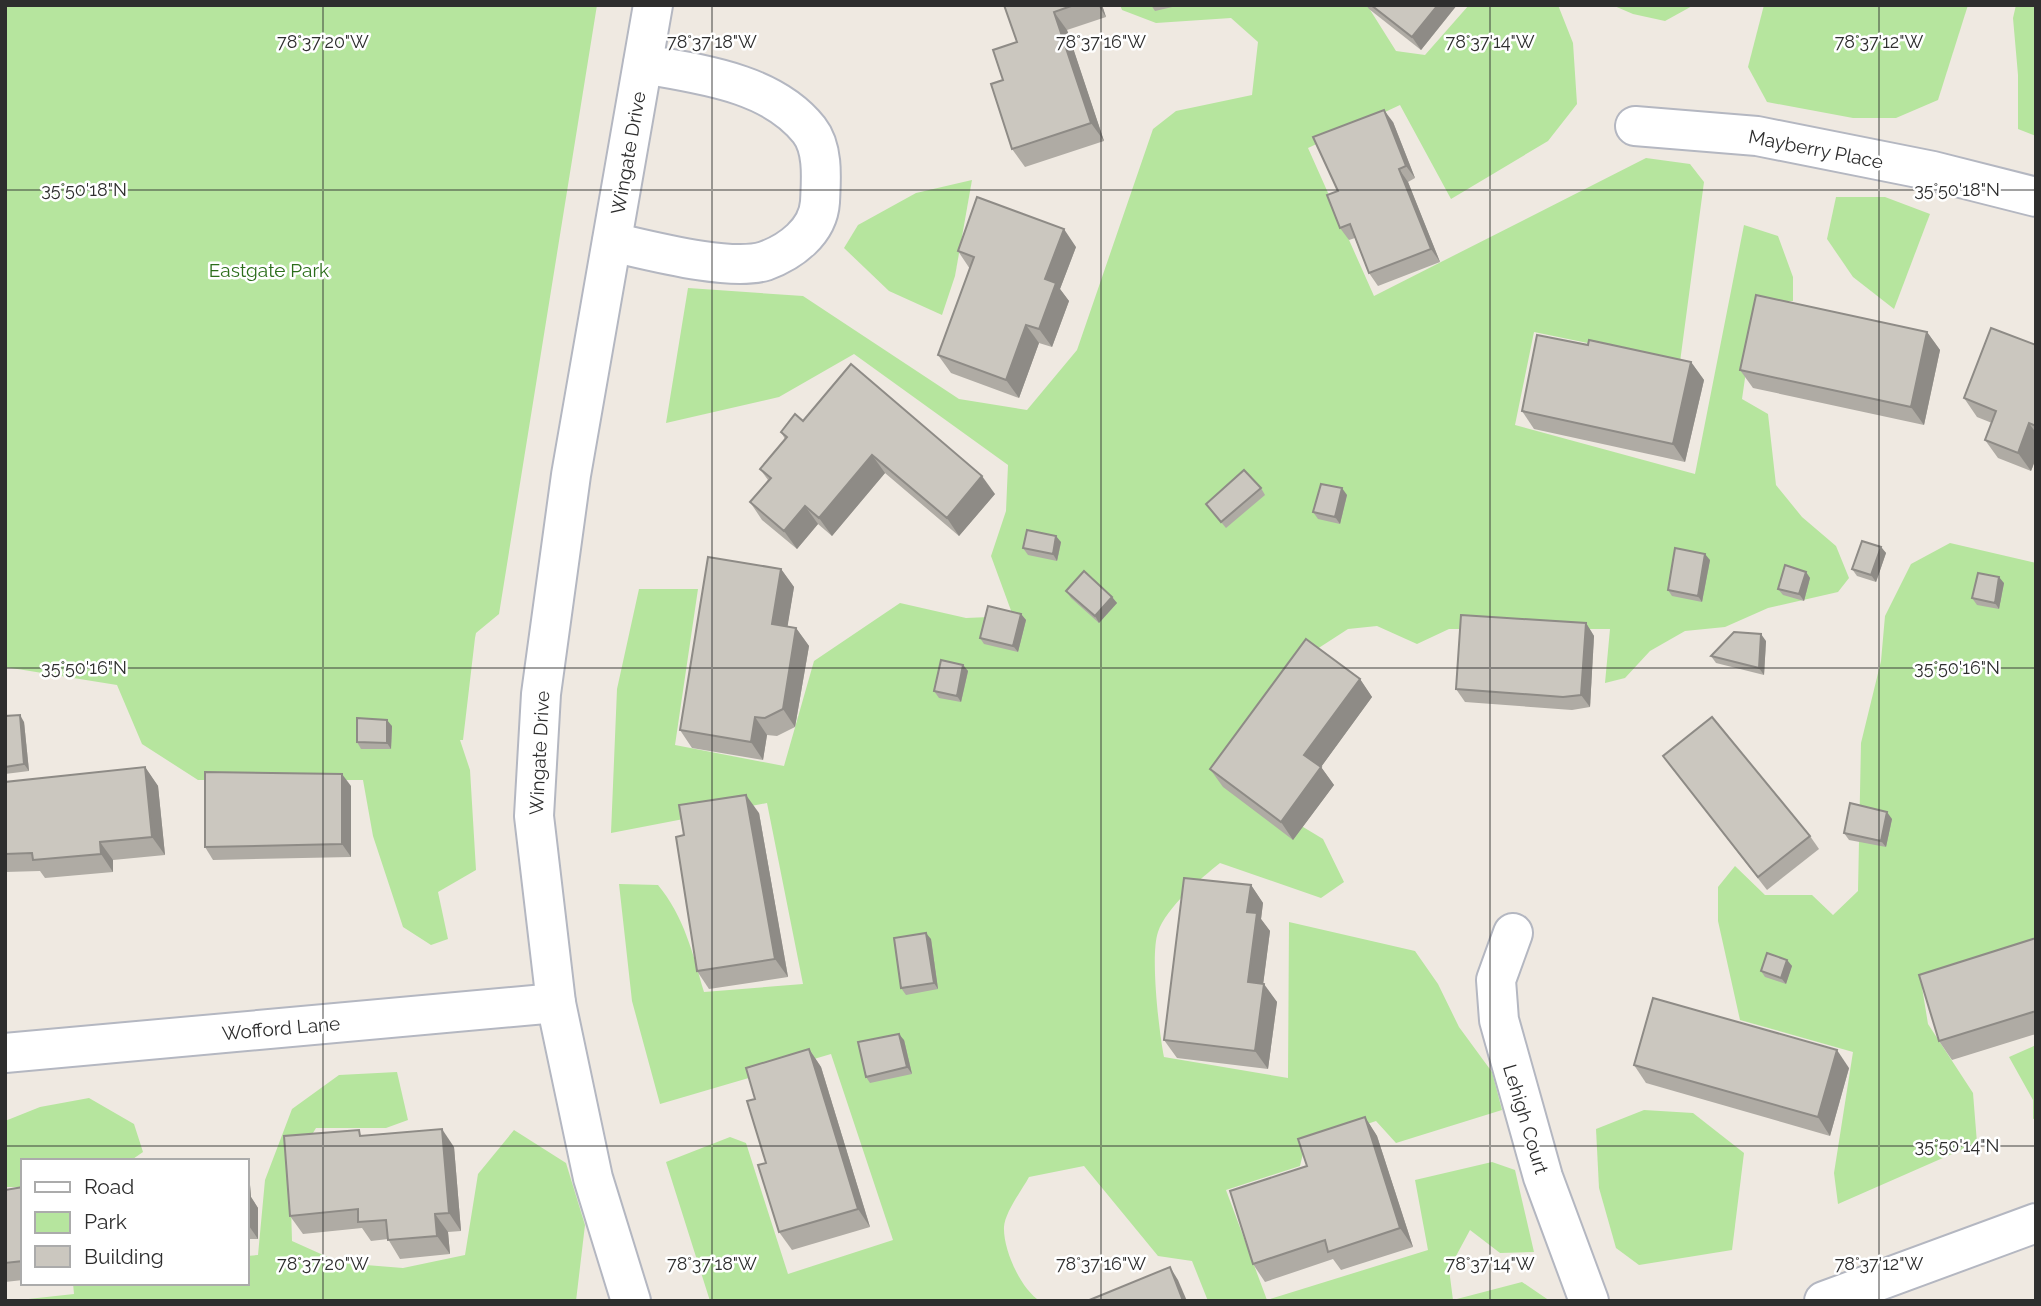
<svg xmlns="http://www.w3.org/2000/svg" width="2041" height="1306" font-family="Raleway,sans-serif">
	<rect width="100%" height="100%" fill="#efe9e1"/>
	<!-- green -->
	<g fill="#b6e59e">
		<polygon points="5,5 597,5 499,614 476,633 475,638 463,740 460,740 470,770 476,870 438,892 448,939 431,945 403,927 373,836 363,780 198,780 142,744 117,685 5,667"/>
		<path d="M 1120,5 L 1367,5 L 1396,51 L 1425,55 L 1469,5 L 1558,5 L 1573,43 L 1577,104 L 1548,141 L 1451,199 L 1400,105 L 1308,148 L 1374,296 L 1646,158 L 1690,164 L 1704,182 L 1680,362 L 1534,332 L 1515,425 L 1695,474 L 1744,225 L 1778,236 L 1793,277 L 1793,301 L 1756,302 L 1742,399 L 1768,414 L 1776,485 L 1802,517 L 1836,546 L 1849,578 L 1838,592 L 1768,608 L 1725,627 L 1685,631 L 1650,651 L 1625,678 L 1605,683 L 1610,629 L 1449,629 L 1417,644 L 1377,626 L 1348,629 L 1314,651 L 1214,773 L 1323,839 L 1344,882 L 1321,898 L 1220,863 C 1201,878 1166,908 1158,932 C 1150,955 1159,1032 1164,1057 L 1288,1078 L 1289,922 L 1415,951 L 1438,984 L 1459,1027 L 1492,1072 L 1502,1110 L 1396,1143 L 1376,1121 L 1305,1145 L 1300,1166 L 1226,1190 L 1267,1300 L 1428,1250 L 1415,1180 L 1492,1162 L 1515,1170 L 1534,1252 L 1500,1253 L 1470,1230 L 1449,1269 L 1453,1300 L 1522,1282 L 1550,1301 L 1208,1301 L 1192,1261 L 1158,1256 L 1084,1166 L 1029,1177 C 1022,1190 1005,1212 1004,1227 C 1003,1250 1021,1289 1040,1301 L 710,1301 L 666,1162 L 730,1137 L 746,1143 L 788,1274 L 893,1240 L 831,1054 L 660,1104 L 632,1001 L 619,884 L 658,885 C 684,916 693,954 704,992 L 803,984 L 767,803 L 611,833 L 617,689 L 639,589 L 698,589 L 675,745 L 784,766 L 814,661 L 900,603 L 966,618 L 1013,616 L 991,556 L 1006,511 L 1008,465 L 854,354 L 779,397 L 666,423 L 688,288 L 803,296 L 959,399 L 1027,410 L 1077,350 L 1153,129 L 1176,111 L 1252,95 L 1258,42 L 1231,18 L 1156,23 L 1122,10 Z"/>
		<polygon points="1612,5 1694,5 1665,21 1633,14"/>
		<polygon points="1764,5 1968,5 1938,100 1896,118 1853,118 1767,102 1748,67"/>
		<polygon points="2016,5 2036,5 2036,136 2018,129 2018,75 2013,18"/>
		<polygon points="972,180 955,276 942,315 889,291 844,248 858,225 916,193"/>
		<polygon points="1836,197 1885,197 1930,214 1894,309 1853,277 1827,239"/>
		<polygon points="1950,543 2036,563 2036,953 1921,981 1928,1024 1973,1093 1977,1143 1838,1204 1834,1173 1853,1052 1740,1020 1718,921 1718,887 1735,866 1765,895 1812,895 1833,915 1858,891 1861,743 1881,661 1885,616 1911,564"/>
		<polygon points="2036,1045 2036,1118 2033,1119 2033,1100 2009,1057"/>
		<polygon points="397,1072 408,1120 386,1128 316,1128 290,1171 292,1241 341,1263 403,1268 465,1255 478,1174 514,1130 566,1163 585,1225 576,1301 10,1301 74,1294 73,1283 247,1283 247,1256 258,1255 265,1180 292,1109 339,1075"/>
		<polygon points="89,1098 134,1124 143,1152 130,1161 23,1161 23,1187 5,1187 5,1121 40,1107"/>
		<polygon points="1644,1110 1693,1113 1744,1153 1732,1250 1639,1265 1616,1248 1599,1188 1596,1129"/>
	</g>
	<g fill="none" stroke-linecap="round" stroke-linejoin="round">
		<defs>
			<g id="minor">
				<polyline points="1635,126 1757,136 1933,171 2036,197"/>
				<path d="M 612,242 C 648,250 730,272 765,261 C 790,252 818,232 820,202 C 821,180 824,149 809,130 C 771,82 699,74 643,64"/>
				<polyline points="1513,933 1496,980 1499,1020 1543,1177 1589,1301"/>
				<polyline points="5,1053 556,1003"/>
				<polyline points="631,1301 593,1178 556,1003 534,816 541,694 571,475 653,5"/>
			</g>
			<polyline id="tertiary" points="1824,1301 2036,1223"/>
		</defs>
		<!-- minor casing -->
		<use href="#minor" stroke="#b4b7c1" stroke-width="42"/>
		<!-- tertiary casing -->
		<use href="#tertiary" stroke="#b4b7c1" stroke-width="42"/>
		<!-- minor -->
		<use href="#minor" stroke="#fff" stroke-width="38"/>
		<!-- tertiary -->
		<use href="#tertiary" stroke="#fff" stroke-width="38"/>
	</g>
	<!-- wall -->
	<g fill="#afaba4">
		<polygon points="1004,5 1102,5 1106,17 1067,30 1104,141 1025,167 1012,149 1003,80 1017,42"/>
		<polygon points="1151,5 1181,5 1155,11"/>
		<polygon points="1366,5 1457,5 1421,50 1369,9"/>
		<polygon points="1393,122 1415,178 1408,182 1440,262 1378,286 1369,273 1355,238 1349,240 1340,228 1338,191"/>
		<polygon points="1076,247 1060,289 1069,301 1052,347 1039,343 1019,398 951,373 938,355 970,269 958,251"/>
		<polygon points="1927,332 1940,350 1924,425 1753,388 1740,370"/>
		<polygon points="1588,345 1691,362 1704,380 1685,462 1534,429 1522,411"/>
		<polygon points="2036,345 2036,458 2031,471 1998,458 1985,440 1992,423 1977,417 1964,398"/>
		<polygon points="803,421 995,494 959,536 885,473 832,536 818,524 797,549 762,520 750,502 768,480 760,469 785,439 781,432"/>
		<polygon points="1261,488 1265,495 1226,528 1206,504"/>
		<polygon points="1347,495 1340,524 1318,519 1313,512"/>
		<polygon points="1061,542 1057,561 1028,555 1023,548"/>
		<polygon points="1881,547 1886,553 1876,582 1857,576 1852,569"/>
		<polygon points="1710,560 1702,602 1672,596 1668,590"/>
		<polygon points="781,569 794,587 787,627 796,628 809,646 795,727 777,736 767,735 763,760 692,748 680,730"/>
		<polygon points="1806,572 1810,578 1804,601 1783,595 1778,589"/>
		<polygon points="2004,583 1999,609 1977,605 1972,598"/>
		<polygon points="1066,591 1112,597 1117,603 1099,623 1071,598"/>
		<polygon points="1021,614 1026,620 1018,652 984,644 980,638"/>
		<polygon points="1586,623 1594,636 1590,707 1572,710 1465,702 1456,689"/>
		<polygon points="1766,641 1764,675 1716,663 1711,656"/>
		<polygon points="963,665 968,671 961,702 939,698 934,691"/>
		<polygon points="1360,679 1372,697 1321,767 1334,785 1293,840 1223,787 1210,769"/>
		<polygon points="5,716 24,722 29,771 5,774"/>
		<polygon points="392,726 391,749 361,749 357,742"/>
		<polygon points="1663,756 1810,836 1819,849 1767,890"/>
		<polygon points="145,767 158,786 165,855 113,860 113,872 45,878 40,871 5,872 5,782"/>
		<polygon points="351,786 351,857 213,860 205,847"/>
		<polygon points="759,813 788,977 709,989 697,971"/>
		<polygon points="1892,819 1886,847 1849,840 1844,833"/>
		<polygon points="1251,885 1263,903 1261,919 1270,931 1263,984 1277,1002 1268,1069 1177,1058 1164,1040"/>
		<polygon points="2036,938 2036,1034 1952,1060 1939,1041"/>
		<polygon points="931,939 938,989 906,995 901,988"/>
		<polygon points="1787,960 1792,966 1786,984 1765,977 1761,971"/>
		<polygon points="904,1040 912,1074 870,1083 866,1077"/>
		<polygon points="809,1049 821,1067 870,1227 792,1250 779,1232 766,1163 755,1099"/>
		<polygon points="1634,1065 1849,1068 1830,1136 1646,1083"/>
		<polygon points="1365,1117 1377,1136 1413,1247 1341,1270 1333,1259 1265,1282 1253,1264 1307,1166"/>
		<polygon points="363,1135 454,1147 461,1231 448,1232 450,1254 400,1259 388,1239 371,1241 362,1228 303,1234 290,1216"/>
		<polygon points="247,1181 250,1185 251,1197 258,1208 258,1239 249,1239 248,1253 247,1253"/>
		<polygon points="23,1187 23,1280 5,1282 5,1190"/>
	</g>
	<!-- shaded-wall -->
	<g fill="#8e8b86">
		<polygon points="1098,5 1102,5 1106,17"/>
		<polygon points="1438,5 1457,5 1421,50 1412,37"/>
		<polygon points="1054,12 1067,30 1104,141 1091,123"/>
		<polygon points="1384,110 1393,122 1415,178 1406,166"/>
		<polygon points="1399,169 1408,182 1440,262 1431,249"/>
		<polygon points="1064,229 1076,247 1060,289 1069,301 1052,347 1039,329 1045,279"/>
		<polygon points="1026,325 1039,343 1019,398 1006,380"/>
		<polygon points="1927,332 1940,350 1924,425 1911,407"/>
		<polygon points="1691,362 1704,380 1685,462 1673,444"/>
		<polygon points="2029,423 2036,433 2036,458 2031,471 2018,453"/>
		<polygon points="872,455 885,473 832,536 819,518"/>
		<polygon points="982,476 995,494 959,536 947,518"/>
		<polygon points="1342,488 1347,495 1340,524 1335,517"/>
		<polygon points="805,506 818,524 797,549 784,531"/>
		<polygon points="1056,536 1061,542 1057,561 1053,554"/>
		<polygon points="1881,547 1886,553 1876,582 1871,575"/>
		<polygon points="1705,554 1710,560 1702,602 1698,596"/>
		<polygon points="781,569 794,587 785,642 772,624"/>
		<polygon points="1806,572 1810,578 1804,601 1799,594"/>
		<polygon points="1999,577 2004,583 1999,609 1995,603"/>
		<polygon points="1112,597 1117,603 1099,623 1095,616"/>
		<polygon points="1021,614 1026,620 1018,652 1013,646"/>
		<polygon points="1586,623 1594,636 1590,707 1581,695"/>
		<polygon points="796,628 809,646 795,727 783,709"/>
		<polygon points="1761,634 1766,641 1764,675 1759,668"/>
		<polygon points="963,665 968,671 961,702 957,696"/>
		<polygon points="1360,679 1372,697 1321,767 1334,785 1293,840 1281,822 1304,755"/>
		<polygon points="20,715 24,722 29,771 24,764"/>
		<polygon points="755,717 767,735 763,760 751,742"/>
		<polygon points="387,720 392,726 391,749 387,743"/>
		<polygon points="145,767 158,786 165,855 152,837"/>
		<polygon points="342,774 351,786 351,857 342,844"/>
		<polygon points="746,795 759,813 788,977 775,959"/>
		<polygon points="1887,812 1892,819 1886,847 1881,841"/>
		<polygon points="100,842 113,860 113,872 101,854"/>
		<polygon points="1251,885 1263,903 1261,919 1270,931 1261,1001 1248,982 1247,912"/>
		<polygon points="926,933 931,939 938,989 934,983"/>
		<polygon points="1787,960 1792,966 1786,984 1781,978"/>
		<polygon points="1264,984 1277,1002 1268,1069 1255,1051"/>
		<polygon points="899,1034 904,1040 912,1074 907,1067"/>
		<polygon points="809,1049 821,1067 870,1227 858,1209"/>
		<polygon points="1837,1050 1849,1068 1830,1136 1818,1117"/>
		<polygon points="1365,1117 1377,1136 1413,1247 1400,1228"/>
		<polygon points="442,1129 454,1147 461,1231 449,1213"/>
		<polygon points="247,1181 250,1185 251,1197 258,1208 258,1239 249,1226 247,1201"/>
		<polygon points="435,1214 448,1232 450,1254 437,1236"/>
		<polygon points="247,1235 249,1239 248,1253 247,1250"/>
		<polygon points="1170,1267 1178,1280 1187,1301 1183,1301"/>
	</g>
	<!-- building -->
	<g fill="#cbc7bf" stroke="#8e8b86" stroke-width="2">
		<polygon points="1004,5 1074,5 1054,12 1091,123 1012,149 991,84 1003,80 993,50 1017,42"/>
		<polygon points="1371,5 1438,5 1412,37"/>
		<polygon points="1384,110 1406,166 1399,169 1431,249 1369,273 1350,224 1340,228 1327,195 1338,191 1313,137"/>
		<polygon points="977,197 1064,229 1045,279 1056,283 1039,329 1026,325 1006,380 938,355 974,257 958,251"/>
		<polygon points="1756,295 1927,332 1911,407 1740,370"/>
		<polygon points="1991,328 2036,345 2036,426 2029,423 2018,453 1985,440 1996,411 1964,398"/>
		<polygon points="1537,335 1588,345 1589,340 1691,362 1673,444 1522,411"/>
		<polygon points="851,364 982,476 947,518 872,455 819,518 805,506 784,531 750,502 771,478 760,469 787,437 781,432 795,414 803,421"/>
		<polygon points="1244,470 1261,488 1221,522 1206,504"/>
		<polygon points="1321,484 1342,488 1335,517 1313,512"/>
		<polygon points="1027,530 1056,536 1053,554 1023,548"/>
		<polygon points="1862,541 1881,547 1871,575 1852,569"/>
		<polygon points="1675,548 1705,554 1698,596 1668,590"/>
		<polygon points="708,557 781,569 772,624 796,628 783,709 765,718 755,717 751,742 680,730"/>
		<polygon points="1785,565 1806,572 1799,594 1778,589"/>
		<polygon points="1084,571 1112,597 1095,616 1066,591"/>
		<polygon points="1978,573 1999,577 1995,603 1972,598"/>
		<polygon points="988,606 1021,614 1013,646 980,638"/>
		<polygon points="1461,615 1586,623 1581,695 1563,697 1456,689"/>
		<polygon points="1734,632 1761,634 1759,668 1711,656"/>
		<polygon points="1306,639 1360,679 1304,755 1321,767 1281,822 1210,769"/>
		<polygon points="941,660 963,665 957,696 934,691"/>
		<polygon points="20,715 24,764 5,767 5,716"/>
		<polygon points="1712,717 1810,836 1758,877 1663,756"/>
		<polygon points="357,718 387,720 387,743 357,742"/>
		<polygon points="145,767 152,837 100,842 101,854 33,860 32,853 5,854 5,782"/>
		<polygon points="205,772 342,774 342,844 205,847"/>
		<polygon points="746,795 775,959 697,971 676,837 684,835 679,805"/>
		<polygon points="1850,803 1887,812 1881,841 1844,833"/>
		<polygon points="1184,878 1251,885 1247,912 1257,913 1248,982 1264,984 1255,1051 1164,1040"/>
		<polygon points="926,933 934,983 901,988 894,938"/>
		<polygon points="2036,938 2036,1011 1939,1041 1919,975"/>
		<polygon points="1767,953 1787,960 1781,978 1761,971"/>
		<polygon points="1653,998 1837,1050 1818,1117 1634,1065"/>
		<polygon points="899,1034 907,1067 866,1077 858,1042"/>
		<polygon points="809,1049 858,1209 779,1232 758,1165 766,1163 747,1101 755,1099 746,1068"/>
		<polygon points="1365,1117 1400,1228 1328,1252 1325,1240 1253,1264 1230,1191 1307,1166 1298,1139"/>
		<polygon points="442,1129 449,1213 435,1214 437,1236 388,1240 386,1220 358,1222 358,1209 290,1216 284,1136 359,1130 360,1136"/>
		<polygon points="23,1187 23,1261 5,1263 5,1190"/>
		<rect x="247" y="1195" width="2" height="31"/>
		<polygon points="1170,1267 1183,1301 1087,1301"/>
	</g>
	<!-- ticks -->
	<path fill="none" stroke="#2e2e2e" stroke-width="2" stroke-opacity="0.45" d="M 323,5 L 323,1301M 712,5 L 712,1301M 1101,5 L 1101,1301M 1490,5 L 1490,1301M 1879,5 L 1879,1301M 5,190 L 2036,190M 5,668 L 2036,668M 5,1146 L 2036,1146"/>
	<g text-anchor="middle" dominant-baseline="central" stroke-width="5" stroke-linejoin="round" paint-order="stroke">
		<!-- street labels -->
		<g font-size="19" fill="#2e2e2e" stroke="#fff">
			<text transform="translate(1816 149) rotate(11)">Mayberry Place</text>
			<text transform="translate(628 153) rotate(-80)">Wingate Drive</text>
			<text transform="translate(539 753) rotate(-87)">Wingate Drive</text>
			<text transform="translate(281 1028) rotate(-5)">Wofford Lane</text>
			<text transform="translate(1526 1119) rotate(73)">Lehigh Court</text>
		</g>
		<!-- park labels -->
		<g font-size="19" fill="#2c6e1b" stroke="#fff">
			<text x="269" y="270">Eastgate Park</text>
		</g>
	</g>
	<g font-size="18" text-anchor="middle" fill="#2e2e2e" stroke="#fff" stroke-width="5" stroke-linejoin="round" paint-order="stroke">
		<text x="323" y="48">78°37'20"W</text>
		<text x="712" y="48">78°37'18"W</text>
		<text x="1101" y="48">78°37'16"W</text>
		<text x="1490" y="48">78°37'14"W</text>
		<text x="1879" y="48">78°37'12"W</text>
		<text x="84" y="196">35°50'18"N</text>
		<text x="1957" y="196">35°50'18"N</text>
		<text x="84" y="674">35°50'16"N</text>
		<text x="1957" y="674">35°50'16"N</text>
		<text x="1957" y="1152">35°50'14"N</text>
		<text x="323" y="1270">78°37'20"W</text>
		<text x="712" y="1270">78°37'18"W</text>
		<text x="1101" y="1270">78°37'16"W</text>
		<text x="1490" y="1270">78°37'14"W</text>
		<text x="1879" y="1270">78°37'12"W</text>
	</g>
	<!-- border -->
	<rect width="2041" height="1306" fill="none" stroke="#2e2e2e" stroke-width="14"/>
	<!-- legend -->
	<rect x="21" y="1159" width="228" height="126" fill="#ffffff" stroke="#ababab" stroke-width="2"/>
	<rect x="35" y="1182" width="35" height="10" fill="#ffffff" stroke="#ababab" stroke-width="2"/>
	<text x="84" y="1194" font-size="21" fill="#2e2e2e">Road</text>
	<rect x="35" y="1212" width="35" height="21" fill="#b6e59e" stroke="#ababab" stroke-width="2"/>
	<text x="84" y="1229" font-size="21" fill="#2e2e2e">Park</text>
	<rect x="35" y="1246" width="35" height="21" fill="#cbc7bf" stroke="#ababab" stroke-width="2"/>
	<text x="84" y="1264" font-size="21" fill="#2e2e2e">Building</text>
</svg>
